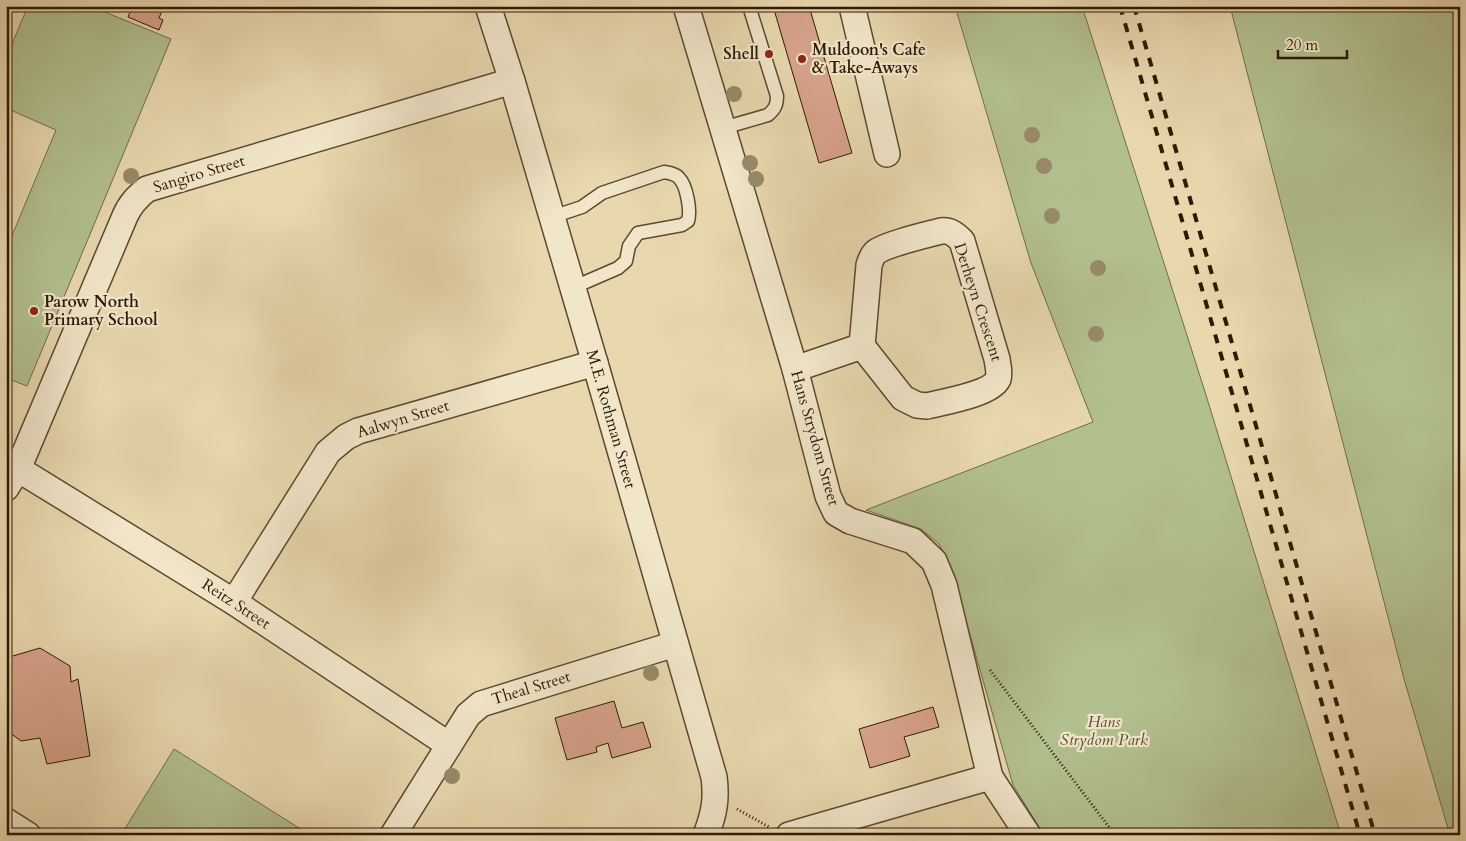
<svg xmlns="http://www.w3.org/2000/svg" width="1466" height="841" font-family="Cardo,serif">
	<rect width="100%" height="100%" fill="#e9d8ae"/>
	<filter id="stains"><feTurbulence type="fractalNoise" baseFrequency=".004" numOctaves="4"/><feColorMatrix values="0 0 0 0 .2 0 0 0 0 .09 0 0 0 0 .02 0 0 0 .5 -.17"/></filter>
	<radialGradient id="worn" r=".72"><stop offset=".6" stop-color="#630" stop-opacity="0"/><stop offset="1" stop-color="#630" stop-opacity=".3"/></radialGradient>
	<!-- green -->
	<g fill="#b2c08e" stroke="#706c4a">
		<polygon points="28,6 90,6 171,39 27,386 6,378 6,250 56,130 6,108 6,58"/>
		<polygon points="955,6 1082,6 1206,395 1341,835 1044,835 1013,785 950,565 939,544 921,529 866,510 1093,422 1031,263"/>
		<polygon points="1230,6 1460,6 1460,835 1450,835 1404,679"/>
		<polygon points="174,749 310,835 121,835"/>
	</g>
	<!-- building -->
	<g fill="#d8a38c" stroke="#2e1907">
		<polygon points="137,6 164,6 159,18 163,20 159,30 128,17 132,7 136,9"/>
		<polygon points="773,6 809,6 852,153 819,163"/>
		<polygon points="40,648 70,666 71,682 78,679 90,756 47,764 40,738 21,741 6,730 6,658"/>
		<polygon points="614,701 622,728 643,722 651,747 612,758 608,743 596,747 597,752 567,760 555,718"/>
		<polygon points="933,707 939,727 904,737 910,756 870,768 859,729"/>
	</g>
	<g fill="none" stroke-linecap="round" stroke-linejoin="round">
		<defs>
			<g id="service">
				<path d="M 723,128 L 768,115 C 775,109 777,105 777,96 L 749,6"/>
				<path d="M 552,217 L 582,207 L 602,193 L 664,172 C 670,173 676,174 679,178 C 687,186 691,211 688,221 L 682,225 L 638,233 L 629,246 L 626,261 L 618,268 L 572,288"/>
			</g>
			<g id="minor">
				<path d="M 488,6 L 512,81 L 595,363 L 714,777 C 717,799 714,814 706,835"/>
				<polyline points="686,6 795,369 828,496 836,513 850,521 913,541 934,561 944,585 990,777 1028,835"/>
				<polyline points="852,6 887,154"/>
				<path d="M 941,231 C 950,230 955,234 962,241 L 997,359 C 998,366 1000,373 998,379 C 991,394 943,402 927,406 L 917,405 L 903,398 L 862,346 L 869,265 C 871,260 872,255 876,252 C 887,244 926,235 941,231 Z"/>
				<polyline points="795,369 862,346"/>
				<polyline points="18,469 234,602 449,745"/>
				<path d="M 6,488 L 18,469 L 125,216 C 130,204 137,197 147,189 L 512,81"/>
				<polyline points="234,602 328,452 346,437 358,431 595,363"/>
				<polyline points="6,821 28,835"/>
				<polyline points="393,835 468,715 481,704 675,644"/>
				<polyline points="789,835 990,777"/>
			</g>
		</defs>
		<!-- service casing -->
		<use href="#service" stroke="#5d4931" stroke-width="15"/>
		<!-- minor casing -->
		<use href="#minor" stroke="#5d4931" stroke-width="28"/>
		<!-- path -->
		<g stroke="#2e1907" stroke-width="3" stroke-dasharray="1 2.5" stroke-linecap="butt">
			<polyline points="990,670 1115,835"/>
			<polyline points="737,809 769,827"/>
		</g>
		<!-- service -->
		<use href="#service" stroke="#f1e6ca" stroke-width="12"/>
		<!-- minor -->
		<use href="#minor" stroke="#f1e6ca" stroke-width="25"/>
		<!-- rail -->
		<g stroke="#2e1907" stroke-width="4" stroke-dasharray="9 9" stroke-linecap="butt">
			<polyline points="1120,6 1360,835"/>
			<polyline points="1134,6 1375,835"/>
		</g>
	</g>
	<!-- trees -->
	<g fill="#988a69">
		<circle cx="734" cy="94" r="8"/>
		<circle cx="1032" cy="135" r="8"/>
		<circle cx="750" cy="163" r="8"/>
		<circle cx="1044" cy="166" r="8"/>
		<circle cx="131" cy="176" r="8"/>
		<circle cx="756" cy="179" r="8"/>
		<circle cx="1052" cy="216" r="8"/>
		<circle cx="1098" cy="268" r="8"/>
		<circle cx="1096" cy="334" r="8"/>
		<circle cx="651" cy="673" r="8"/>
		<circle cx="452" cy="776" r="8"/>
	</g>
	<!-- markers -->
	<g fill="#8f2418" stroke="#f1e6ca" stroke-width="2">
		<circle cx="769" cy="54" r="5"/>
		<circle cx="802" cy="59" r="5"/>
		<circle cx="34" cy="311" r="5"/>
	</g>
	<g text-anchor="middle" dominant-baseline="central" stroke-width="4.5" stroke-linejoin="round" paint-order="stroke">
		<!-- poi labels -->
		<g font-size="16" font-weight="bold" fill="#2e1907" stroke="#f1e6ca" text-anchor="start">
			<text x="812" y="50">Muldoon's Cafe<tspan x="812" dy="18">&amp; Take-Aways</tspan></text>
			<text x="759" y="54" text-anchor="end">Shell</text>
			<text x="44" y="302">Parow North<tspan x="44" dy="18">Primary School</tspan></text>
		</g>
		<!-- street labels -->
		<g font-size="16" fill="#2e1907" stroke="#f1e6ca">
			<text transform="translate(199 174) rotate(-17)">Sangiro Street</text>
			<text transform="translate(978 302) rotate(72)">Derheyn Crescent</text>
			<text transform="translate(403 419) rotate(-17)">Aalwyn Street</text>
			<text transform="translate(611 419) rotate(74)">M.E. Rothman Street</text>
			<text transform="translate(815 438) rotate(74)">Hans Strydom Street</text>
			<text transform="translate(236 604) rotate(33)">Reitz Street</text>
			<text transform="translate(531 688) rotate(-17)">Theal Street</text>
		</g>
		<!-- park labels -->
		<g font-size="16" font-style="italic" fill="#564b30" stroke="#f1e6ca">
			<text x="1104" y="722">Hans<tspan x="1104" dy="18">Strydom Park</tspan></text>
		</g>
	</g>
	<!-- margin -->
	<rect width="1466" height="841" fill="none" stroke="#e9d8ae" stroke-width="25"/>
	<rect x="8" y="8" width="1451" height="826" fill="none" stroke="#2e1907" stroke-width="2.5"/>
	<rect x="12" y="12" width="1441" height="816" fill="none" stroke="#2e1907"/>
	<!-- scale -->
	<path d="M1278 50v8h69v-8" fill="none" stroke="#2e1907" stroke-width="2.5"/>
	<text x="1286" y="50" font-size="15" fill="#2e1907" stroke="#f1e6ca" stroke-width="4" paint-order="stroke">20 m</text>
	<rect width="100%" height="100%" filter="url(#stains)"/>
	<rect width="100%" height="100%" fill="url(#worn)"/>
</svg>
